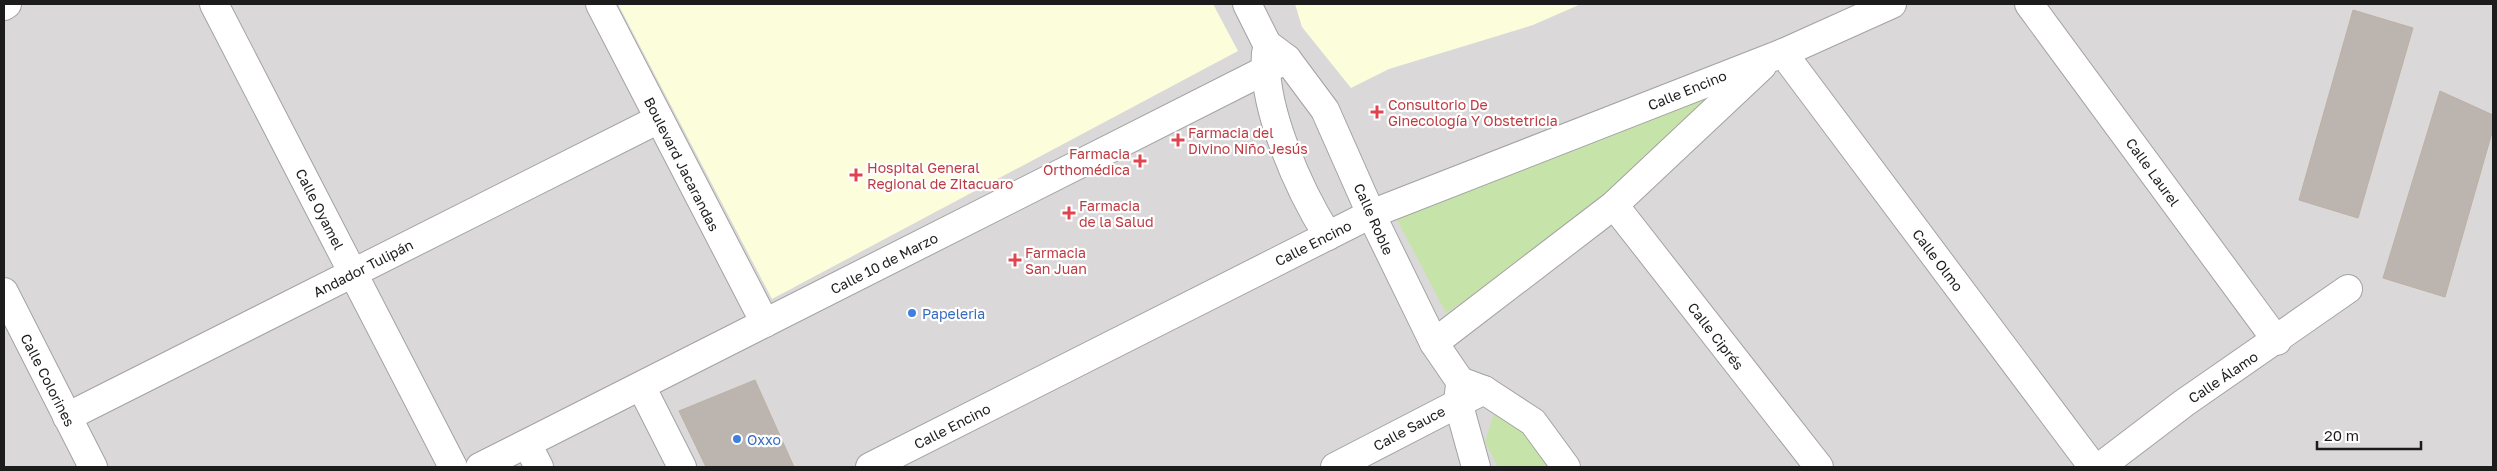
<svg xmlns="http://www.w3.org/2000/svg" width="2497" height="471" font-family="'Golos Text',sans-serif">
	<rect width="100%" height="100%" fill="#ece9e2"/>
	<!-- residential -->
	<rect fill="#dad8d8" x="4" y="4" width="2489" height="463"/>
	<!-- education -->
	<g fill="#fcfdda">
		<polygon points="618,4 1213,4 1238,51 772,299"/>
		<polygon points="1295,4 1581,4 1533,25 1389,69 1351,88 1302,27"/>
	</g>
	<!-- grass -->
	<g fill="#c6e4aa">
		<polygon points="1742,75 1598,212 1446,313 1394,214"/>
		<polygon points="1494,413 1527,431 1554,467 1498,467 1485,442"/>
	</g>
	<!-- building -->
	<g fill="#bcb5af" stroke="#bdb0a5">
		<polygon points="2353,10 2413,28 2358,218 2299,200"/>
		<polygon points="2440,91 2493,115 2493,129 2445,297 2383,278"/>
		<polygon points="755,380 794,467 706,467 679,411"/>
	</g>
	<g fill="none" stroke-linecap="round" stroke-linejoin="round">
		<defs>
			<g id="minor">
				<polyline points="214,4 453,467"/>
				<polyline points="600,4 765,323"/>
				<polyline points="1247,4 1267,44 1287,59 1325,110 1371,214 1434,343 1460,381 1484,390 1533,422 1566,467"/>
				<polyline points="2029,4 2277,341"/>
				<polyline points="4,6 7,4"/>
				<path d="M 1266,53 C 1262,108 1299,190 1328,236"/>
				<polyline points="1783,53 2093,467"/>
				<polyline points="1614,205 1819,467"/>
				<polyline points="4,292 93,467"/>
				<polyline points="1434,343 1614,205 1762,66"/>
				<polyline points="1460,385 1458,402 1476,467"/>
				<polyline points="641,386 682,467"/>
				<polyline points="67,417 659,119"/>
				<polyline points="527,444 539,467"/>
				<polyline points="480,467 1287,59"/>
				<polyline points="870,467 1371,214 1783,53 1892,4"/>
				<polyline points="1335,467 1484,390"/>
				<polyline points="2100,467 2184,403 2348,289"/>
			</g>
		</defs>
		<!-- minor casing -->
		<use href="#minor" stroke="#a3a3a3" stroke-width="30"/>
		<!-- minor -->
		<use href="#minor" stroke="#fff" stroke-width="28"/>
	</g>
	<!-- markers -->
	<g fill="#e0444e" stroke="#fff" stroke-width="2">
		<path d="M1374.5 104.5h5v5h5v5h-5v5h-5v-5h-5v-5h5z"/>
		<path d="M1175.5 132.5h5v5h5v5h-5v5h-5v-5h-5v-5h5z"/>
		<path d="M1137.5 153.5h5v5h5v5h-5v5h-5v-5h-5v-5h5z"/>
		<path d="M853.5 167.5h5v5h5v5h-5v5h-5v-5h-5v-5h5z"/>
		<path d="M1066.5 205.5h5v5h5v5h-5v5h-5v-5h-5v-5h5z"/>
		<path d="M1012.5 252.5h5v5h5v5h-5v5h-5v-5h-5v-5h5z"/>
	</g>
	<g fill="#3f7fe0" stroke="#fff" stroke-width="2">
		<circle cx="912" cy="313" r="5"/>
		<circle cx="737" cy="439" r="5"/>
	</g>
	<g text-anchor="middle" dominant-baseline="central" stroke-width="4.5" stroke-linejoin="round" paint-order="stroke">
		<!-- street labels -->
		<g font-size="14" fill="#1c1c1c" stroke="#fff">
			<text transform="translate(1687 90) rotate(-22)">Calle Encino</text>
			<text transform="translate(682 164) rotate(63)">Boulevard Jacarandas</text>
			<text transform="translate(2153 172) rotate(54)">Calle Laurel</text>
			<text transform="translate(320 209) rotate(63)">Calle Oyamel</text>
			<text transform="translate(1374 219) rotate(66)">Calle Roble</text>
			<text transform="translate(1313 243) rotate(-27)">Calle Encino</text>
			<text transform="translate(1938 260) rotate(53)">Calle Olmo</text>
			<text transform="translate(884 263) rotate(-27)">Calle 10 de Marzo</text>
			<text transform="translate(363 268) rotate(-27)">Andador Tulipán</text>
			<text transform="translate(1716 336) rotate(52)">Calle Ciprés</text>
			<text transform="translate(2223 377) rotate(-34)">Calle Álamo</text>
			<text transform="translate(48 380) rotate(63)">Calle Colorines</text>
			<text transform="translate(952 426) rotate(-27)">Calle Encino</text>
			<text transform="translate(1409 428) rotate(-28)">Calle Sauce</text>
		</g>
		<!-- health labels -->
		<g font-size="14" fill="#be3a42" stroke="#fff" text-anchor="start">
			<text x="1388" y="104">Consultorio De<tspan x="1388" dy="16">Ginecología Y Obstetricia</tspan></text>
			<text x="1188" y="132">Farmacia del<tspan x="1188" dy="16">Divino Niño Jesús</tspan></text>
			<text x="1130" y="153" text-anchor="end">Farmacia<tspan x="1130" dy="16">Orthomédica</tspan></text>
			<text x="867" y="167">Hospital General<tspan x="867" dy="16">Regional de Zitacuaro</tspan></text>
			<text x="1079" y="205">Farmacia<tspan x="1079" dy="16">de la Salud</tspan></text>
			<text x="1025" y="252">Farmacia<tspan x="1025" dy="16">San Juan</tspan></text>
		</g>
		<!-- shop labels -->
		<g font-size="14" fill="#366cbe" stroke="#fff" text-anchor="start">
			<text x="922" y="313">Papeleria</text>
			<text x="747" y="439">Oxxo</text>
		</g>
	</g>
	<!-- border -->
	<rect width="2497" height="471" fill="none" stroke="#1c1c1c" stroke-width="10"/>
	<!-- scale -->
	<path d="M2317 441v8h104v-8" fill="none" stroke="#1c1c1c" stroke-width="2.5"/>
	<text x="2324" y="441" font-size="15" fill="#1c1c1c" stroke="#ffffff" stroke-width="4" paint-order="stroke">20 m</text>
</svg>
